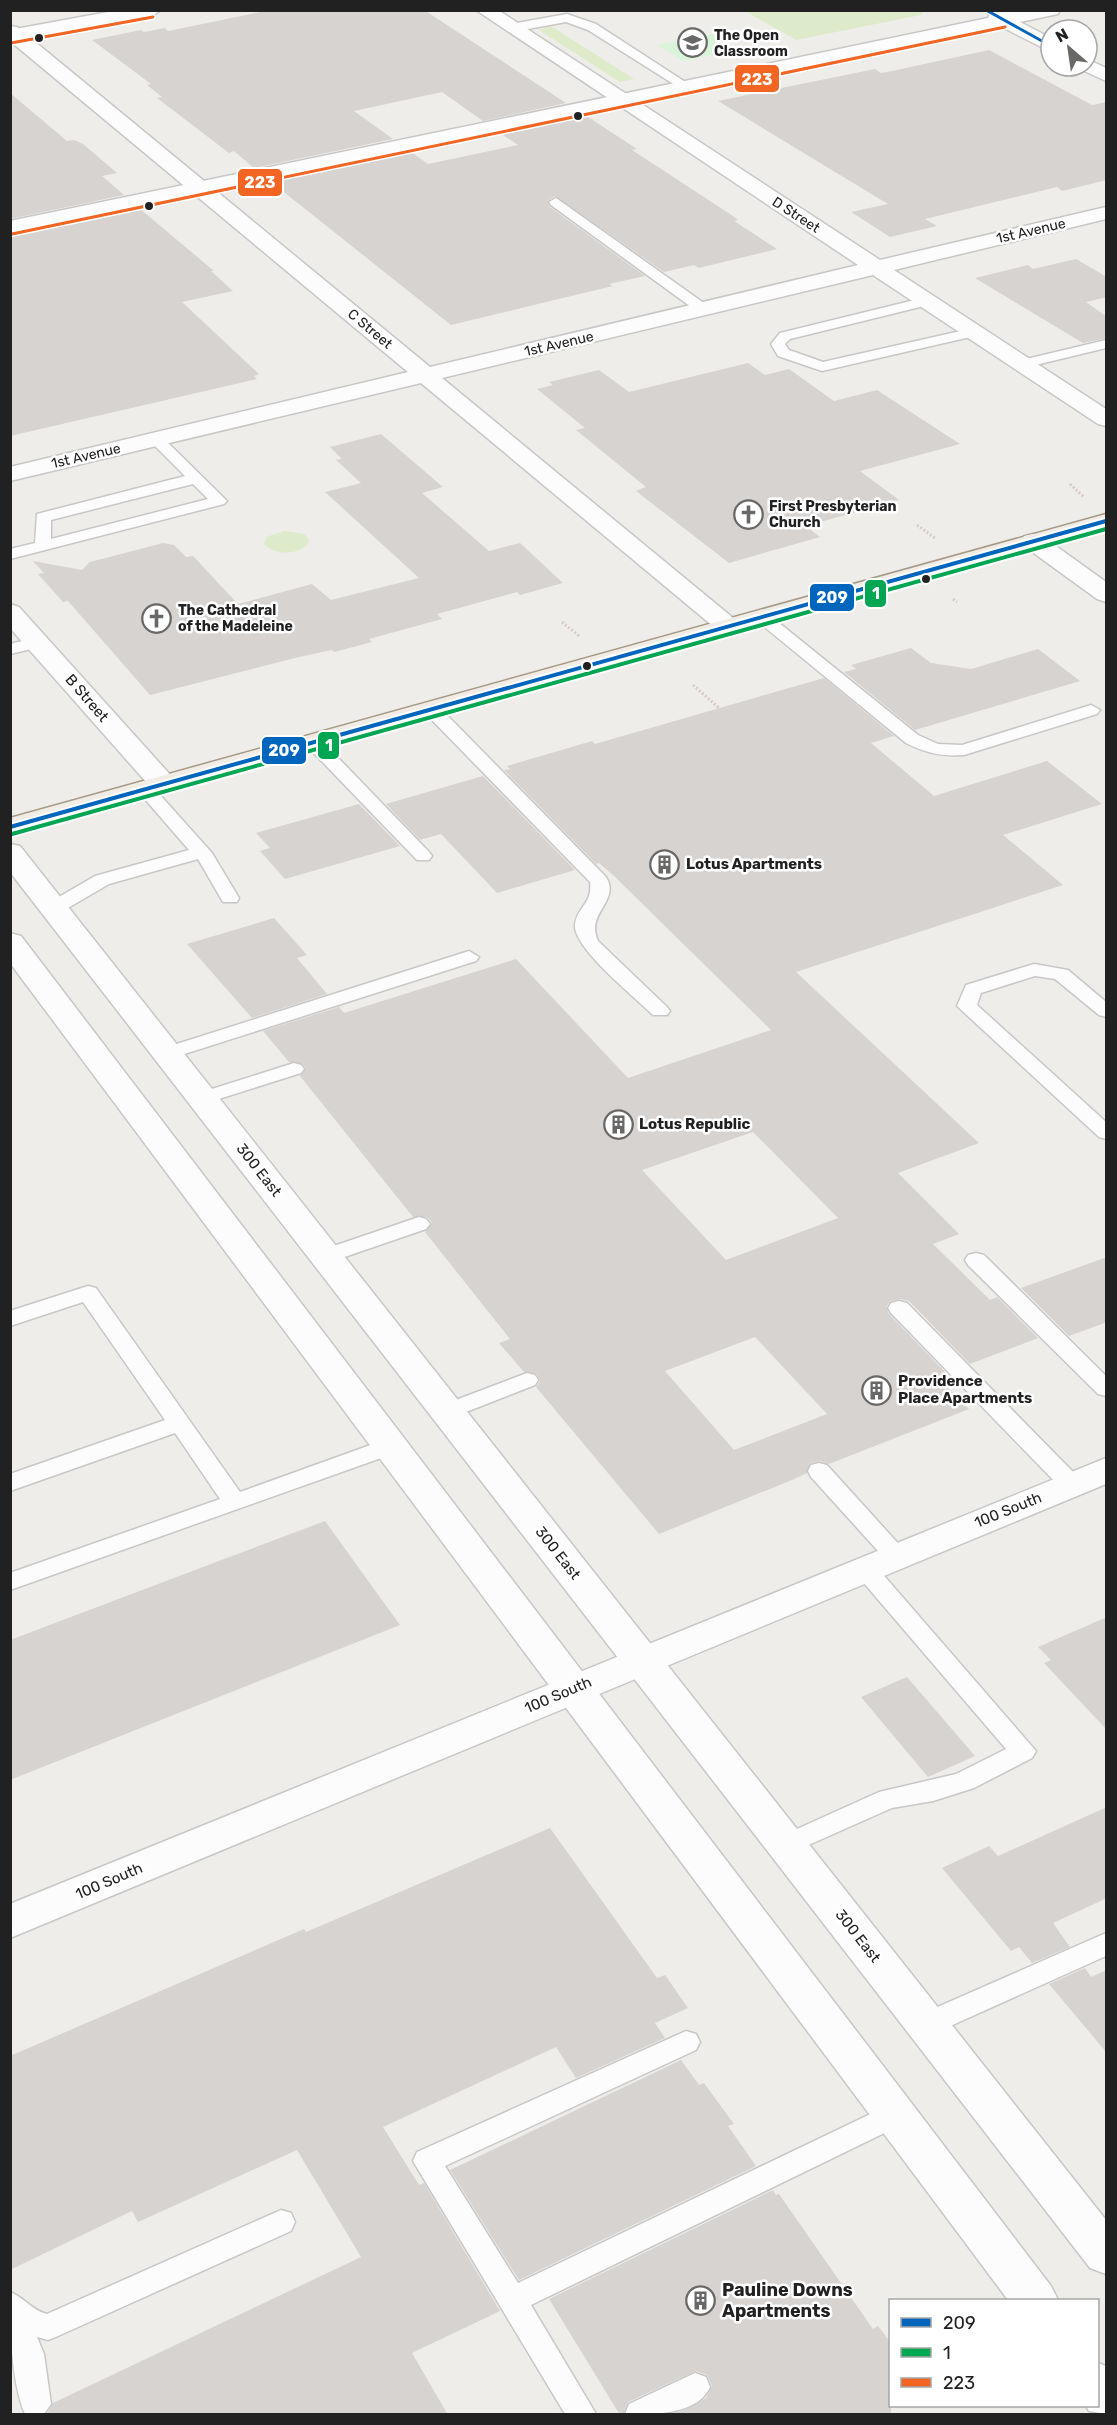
<svg xmlns="http://www.w3.org/2000/svg" width="1117" height="2425" font-family="Rubik,sans-serif">
	<rect width="100%" height="100%" fill="#efedea"/>
	<!-- grass -->
	<g fill="#ddebca">
		<polygon points="745,11 924,11 921,15 796,40"/>
		<polygon points="551,26 634,79 620,82 539,30"/>
		<path d="M 284,531 L 305,534 L 309,541 L 308,544 C 297,555 275,556 264,544 L 266,537 Z"/>
	</g>
	<!-- park -->
	<polygon fill="#d9f4d8" points="712,34 738,50 683,61 657,45"/>
	<!-- building -->
	<g fill="#d6d3d1" fill-rule="evenodd">
		<polygon points="270,10 424,10 566,103 483,121 442,92 354,111 393,139 254,168 234,151 229,153 157,98 162,97 147,85 151,84 92,40 141,30 144,32 165,28 168,31"/>
		<polygon points="989,50 1092,105 1107,102 1107,180 1062,191 1057,187 925,219 937,226 890,237 851,212 888,204 718,101 875,69 881,73 892,71"/>
		<polygon points="10,93 67,141 74,140 83,144 117,173 102,176 124,195 10,219"/>
		<polygon points="585,115 637,149 632,150 733,216 738,220 734,221 777,249 699,268 694,265 664,272 555,196 547,201 550,207 645,276 609,284 613,286 451,325 270,181 411,152 428,164 518,145 500,133"/>
		<polygon points="139,208 214,271 211,271 233,291 182,302 259,374 254,376 257,379 10,436 10,235"/>
		<polygon points="1076,259 1107,277 1107,297 1086,302 1107,317 1107,338 1083,343 975,278 1028,265 1033,269"/>
		<polygon points="748,363 765,375 789,369 834,401 877,390 960,444 860,471 899,500 806,526 820,537 729,563 636,491 646,487 576,430 585,428 537,389 553,385 549,382 599,370 629,392"/>
		<polygon points="381,434 443,487 422,493 489,551 520,543 563,583 520,595 517,592 437,614 442,619 369,639 372,642 334,652 332,650 299,657 150,695 68,601 63,602 38,574 44,573 33,561 82,570 90,562 163,543 174,545 186,557 193,556 238,604 312,584 331,600 419,578 325,492 361,483 336,460 342,459 330,447"/>
		<polygon points="911,648 931,663 971,669 1038,649 1080,681 915,730 844,672 856,669 851,665"/>
		<path d="M 824,678 L 894,736 L 871,743 L 934,796 L 1047,761 L 1102,804 L 1003,835 L 1063,885 L 796,972 L 979,1143 L 898,1173 L 959,1234 L 933,1244 L 990,1300 L 997,1297 L 1038,1338 L 970,1364 L 909,1301 L 900,1299 L 890,1301 L 886,1307 L 889,1314 L 946,1373 L 937,1377 L 969,1409 L 829,1464 L 820,1461 L 810,1463 L 807,1473 L 792,1480 L 659,1534 L 536,1387 L 540,1381 L 537,1374 L 524,1372 L 499,1343 L 510,1339 L 425,1232 L 432,1223 L 427,1217 L 413,1217 L 300,1076 L 306,1069 L 303,1064 L 289,1062 L 263,1031 L 339,1007 L 344,1013 L 516,959 L 628,1078 L 771,1030 L 614,876 L 599,863 L 596,864 L 504,770 L 510,769 L 507,766 L 592,741 L 595,744 ZM 753,1132 L 838,1218 L 726,1260 L 642,1170 ZM 755,1337 L 827,1414 L 734,1450 L 665,1371 Z"/>
		<polygon points="483,776 575,870 497,893 441,834 420,840 386,804"/>
		<polygon points="359,804 400,846 285,879 260,851 270,848 256,833"/>
		<polygon points="274,918 307,955 297,958 327,994 252,1018 187,944"/>
		<polygon points="1107,1257 1107,1322 1069,1336 1021,1288"/>
		<polygon points="325,1521 400,1625 10,1780 10,1640"/>
		<polygon points="1107,1617 1107,1730 1044,1663 1051,1660 1038,1647"/>
		<polygon points="907,1677 975,1756 928,1777 861,1697"/>
		<polygon points="1107,1807 1107,1898 1053,1923 1070,1947 1032,1963 1019,1947 1011,1951 942,1868 989,1846 998,1856"/>
		<polygon points="550,1828 657,1978 665,1975 688,2008 655,2023 665,2038 576,2078 556,2047 383,2127 419,2185 424,2183 500,2311 412,2353 448,2415 46,2415 53,2403 361,2257 297,2150 138,2222 132,2211 10,2270 10,2056 304,1929 306,1932"/>
		<polygon points="1085,1968 1091,1977 1107,1970 1107,2053 1049,1984"/>
		<polygon points="681,2060 699,2085 704,2083 734,2124 728,2126 756,2166 519,2280 450,2170"/>
		<polygon points="773,2190 776,2195 779,2194 873,2329 878,2326 891,2343 891,2415 667,2415 685,2410 706,2398 712,2386 707,2375 696,2371 628,2402 623,2415 620,2415 549,2299"/>
	</g>
	<g fill="none" stroke-linecap="round" stroke-linejoin="round">
		<defs>
			<g id="service">
				<polygon points="567,14 596,24 693,87 683,90 588,30 566,22 511,32 505,28 511,24"/>
				<polygon points="556,198 708,306 708,312 698,312 551,205 549,202"/>
				<polygon points="927,297 932,298 932,304 790,339 785,344 789,350 823,362 974,328 979,329 979,335 822,371 778,356 771,344 780,333"/>
				<polygon points="1106,340 1106,348 1023,368 1016,364 1018,361"/>
				<path d="M 156,434 L 161,436 L 224,498 L 227,501 L 224,504 L 10,559 L 10,549 L 35,543 L 37,514 L 185,476 L 148,439 ZM 193,484 L 208,499 L 51,539 L 51,520 Z"/>
				<path d="M 762,612 L 768,614 L 918,735 L 938,744 L 962,745 L 1091,705 L 1100,710 L 1097,714 L 964,755 C 943,757 925,753 906,743 L 756,620 L 754,617 L 756,614 Z"/>
				<polygon points="38,637 44,638 46,642 44,646 10,654 10,644"/>
				<path d="M 432,705 L 438,706 L 606,877 C 621,901 585,913 598,941 L 667,1007 L 670,1011 L 667,1015 L 653,1015 C 636,998 573,948 575,925 C 576,908 593,904 590,882 L 426,714 L 423,710 L 426,706 Z"/>
				<polygon points="314,738 320,739 429,852 432,856 429,860 417,860 308,747 305,743 308,739"/>
				<polygon points="146,785 152,786 212,853 239,898 237,902 223,902 198,859 109,884 61,912 47,912 45,908 47,904 95,876 189,850 137,790"/>
				<polygon points="469,951 479,957 476,961 175,1057 161,1057 158,1053 161,1049"/>
				<polygon points="1034,964 1068,970 1106,1002 1106,1017 1099,1015 1055,979 1035,976 981,993 977,1005 1106,1122 1106,1139 1099,1137 957,1006 966,985"/>
				<polygon points="294,1063 301,1065 304,1069 301,1073 203,1104 196,1102 193,1098 196,1094"/>
				<polygon points="419,1217 426,1219 430,1224 426,1229 327,1263 319,1261 316,1256 319,1251"/>
				<polygon points="976,1253 984,1255 1106,1376 1106,1396 1098,1394 968,1265 965,1260 968,1255"/>
				<polygon points="88,1286 96,1288 240,1492 390,1438 398,1440 401,1446 398,1452 10,1590 10,1573 220,1499 175,1433 10,1491 10,1474 165,1420 83,1302 10,1326 10,1311"/>
				<polygon points="899,1301 907,1303 1079,1478 1083,1484 1079,1490 1071,1492 1063,1490 891,1313 888,1308 891,1303"/>
				<polygon points="527,1373 535,1375 538,1380 535,1385 448,1419 440,1416 437,1411 440,1406"/>
				<polygon points="819,1463 827,1465 904,1550 908,1556 904,1562 896,1564 888,1562 811,1477 808,1471 811,1465"/>
				<polygon points="865,1561 873,1563 1036,1751 1032,1758 974,1788 933,1801 892,1808 786,1855 777,1852 773,1845 777,1838 879,1792 956,1774 1006,1749 857,1575 853,1569 857,1563"/>
				<polygon points="1106,1933 1106,1956 937,2032 927,2035 917,2032 913,2024 917,2016"/>
				<polygon points="686,2031 696,2034 700,2042 696,2050 445,2166 518,2283 885,2107 895,2103 905,2107 909,2115 905,2123 531,2305 596,2414 565,2414 413,2161 417,2152"/>
				<path d="M 281,2210 L 291,2213 L 295,2222 L 291,2231 L 58,2336 L 48,2340 L 37,2337 L 44,2354 L 51,2404 L 44,2414 L 25,2414 C 11,2382 10,2327 10,2292 C 25,2298 31,2310 47,2314 Z"/>
				<path d="M 695,2373 L 706,2377 L 710,2387 C 697,2416 652,2414 625,2414 L 629,2404 Z"/>
			</g>
			<g id="minor">
				<polygon points="476,10 498,10 880,260 1106,207 1106,219 894,270 1106,409 1106,426 1098,424 873,275 442,378 738,622 742,627 738,632 729,635 720,632 421,383 10,481 10,467 408,372 10,41 10,26 17,27 430,367 858,265"/>
				<polygon points="1033,534 1042,536 1106,582 1106,602 1097,599 1024,546 1021,541 1024,536"/>
				<polygon points="10,604 19,607 174,779 178,785 174,791 164,793 154,791 10,628"/>
				<polygon points="10,844 20,846 1106,2220 1106,2274 1090,2268 10,872"/>
				<polygon points="10,933 21,936 1051,2286 1058,2300 1008,2300 10,963"/>
				<polygon points="1098,2363 1106,2366 1106,2414 1089,2411 1086,2406 1098,2406"/>
			</g>
			<g id="tertiary">
				<polygon points="119,10 161,10 152,16 10,42 10,30"/>
				<path d="M 1022,10 L 1060,10 L 1058,14 L 1020,22 L 1051,38 L 1051,52 L 1000,26 L 10,233 L 10,221 L 988,18 L 990,13 C 1001,11 1011,13 1022,10 Z"/>
				<polygon points="1087,59 1106,68 1106,81 1080,69 1078,66 1087,66"/>
				<polygon points="1106,1458 1106,1484 10,1938 10,1904"/>
			</g>
			<polygon id="primary" points="1106,514 1106,529 10,835 10,818"/>
		</defs>
		<!-- service casing -->
		<use href="#service" stroke="#c8c7c6" stroke-width="3"/>
		<!-- minor casing -->
		<use href="#minor" stroke="#c8c7c6" stroke-width="3"/>
		<!-- tertiary casing -->
		<use href="#tertiary" stroke="#c8c7c6" stroke-width="3"/>
		<!-- primary casing -->
		<use href="#primary" stroke="#a69a86" stroke-width="3"/>
		<!-- path -->
		<g stroke="#d8cac8" stroke-width="3" stroke-dasharray="2 2" stroke-linecap="butt">
			<polyline points="1070,484 1084,497"/>
			<polyline points="917,525 935,538"/>
			<polyline points="953,599 957,602"/>
			<polyline points="562,622 579,636"/>
			<polyline points="693,685 719,708"/>
		</g>
		<!-- service -->
		<use href="#service" fill="#fdfcfc" fill-rule="evenodd"/>
		<!-- minor -->
		<use href="#minor" fill="#fdfcfc" fill-rule="evenodd"/>
		<!-- tertiary -->
		<use href="#tertiary" fill="#fdfcfc" fill-rule="evenodd"/>
		<!-- primary -->
		<use href="#primary" fill="#f2ece7" fill-rule="evenodd"/>
		<defs>
			<polyline id="bus-1-far1" points="986,10 1051,46"/>
			<polyline id="bus-1" points="10,827 1106,521"/>
			<polyline id="bus-2" points="12,834 1106,529"/>
			<g id="bus-3">
				<polyline points="11,43 153,17"/>
				<polyline points="12,234 1005,27"/>
			</g>
		</defs>
		<!-- bus-1-far1 casing -->
		<use href="#bus-1-far1" stroke="#fff" stroke-width="6"/>
		<!-- bus-1 casing -->
		<use href="#bus-1" stroke="#fff" stroke-width="8"/>
		<!-- bus-2 casing -->
		<use href="#bus-2" stroke="#fff" stroke-width="8"/>
		<!-- bus-3 casing -->
		<use href="#bus-3" stroke="#fff" stroke-width="6"/>
		<!-- bus-1-far1 -->
		<use href="#bus-1-far1" stroke="#0065bd" stroke-width="3"/>
		<!-- bus-1 -->
		<use href="#bus-1" stroke="#0065bd" stroke-width="4"/>
		<!-- bus-2 -->
		<use href="#bus-2" stroke="#00a651" stroke-width="4"/>
		<!-- bus-3 -->
		<use href="#bus-3" stroke="#f26522" stroke-width="3"/>
	</g>
	<!-- icons -->
	<defs>
		<symbol id="school-ring" viewBox="-11 -11 22 22"><circle r="9.5" fill="#fff" stroke="#696867" stroke-width="1.5"/><path d="M0-5L7-2L0 1L-7-2ZM-4 1L0 2.5L4 1V4Q0 6-4 4Z" fill="#696867"/></symbol>
		<symbol id="church-ring" viewBox="-11 -11 22 22"><circle r="9.5" fill="#fff" stroke="#696867" stroke-width="1.5"/><path d="M-1.2-6h2.4v3.5h3.3v2.4h-3.3V6h-2.4V-.1h-3.3v-2.4h3.3Z" fill="#696867"/></symbol>
		<symbol id="building-ring" viewBox="-11 -11 22 22"><circle r="9.5" fill="#fff" stroke="#696867" stroke-width="1.5"/><path d="M-4-6H4V6H1V3H-1V6H-4ZM-2.5-4.3h1.7v1.8h-1.7ZM.8-4.3h1.7v1.8H.8ZM-2.5-1h1.7V.8h-1.7ZM.8-1h1.7V.8H.8Z" fill="#696867"/></symbol>
	</defs>
	<g fill-rule="evenodd">
		<use href="#school-ring" x="676" y="26" width="33" height="33"/>
		<use href="#church-ring" x="732" y="498" width="33" height="33"/>
		<use href="#church-ring" x="140" y="602" width="33" height="33"/>
		<use href="#building-ring" x="648" y="848" width="33" height="33"/>
		<use href="#building-ring" x="602" y="1108" width="33" height="33"/>
		<use href="#building-ring" x="860" y="1374" width="33" height="33"/>
		<use href="#building-ring" x="684" y="2284" width="33" height="33"/>
	</g>
	<!-- markers -->
	<g fill="#212121" stroke="#fff" stroke-width="2">
		<circle cx="39" cy="38" r="5"/>
		<circle cx="578" cy="116" r="5"/>
		<circle cx="149" cy="206" r="5"/>
		<circle cx="926" cy="579" r="5"/>
		<circle cx="587" cy="666" r="5"/>
	</g>
	<g text-anchor="middle" dominant-baseline="central" stroke-width="5" stroke-linejoin="round" paint-order="stroke">
		<!-- far-poi labels -->
		<g font-size="14" font-weight="bold" fill="#212121" stroke="#fff" text-anchor="start">
			<text x="714" y="35">The Open<tspan x="714" dy="16">Classroom</tspan></text>
			<text x="769" y="506">First Presbyterian<tspan x="769" dy="16">Church</tspan></text>
			<text x="178" y="610">The Cathedral<tspan x="178" dy="16">of the Madeleine</tspan></text>
		</g>
		<!-- far-street labels -->
		<g font-size="14" fill="#212121" stroke="#fff">
			<text transform="translate(796 215) rotate(33)">D Street</text>
			<text transform="translate(1031 231) rotate(-13)">1st Avenue</text>
			<text transform="translate(370 329) rotate(40)">C Street</text>
			<text transform="translate(559 344) rotate(-13)">1st Avenue</text>
			<text transform="translate(86 456) rotate(-13)">1st Avenue</text>
		</g>
		<!-- street labels -->
		<g font-size="15" fill="#212121" stroke="#fff">
			<text transform="translate(87 698) rotate(49)">B Street</text>
			<text transform="translate(259 1170) rotate(52)">300 East</text>
			<text transform="translate(1008 1510) rotate(-22)">100 South</text>
			<text transform="translate(558 1553) rotate(52)">300 East</text>
			<text transform="translate(558 1695) rotate(-23)">100 South</text>
			<text transform="translate(109 1881) rotate(-23)">100 South</text>
			<text transform="translate(858 1936) rotate(52)">300 East</text>
		</g>
		<!-- poi labels -->
		<g font-size="15" font-weight="bold" fill="#212121" stroke="#fff" text-anchor="start">
			<text x="686" y="864">Lotus Apartments</text>
			<text x="639" y="1124">Lotus Republic</text>
			<text x="898" y="1381">Providence<tspan x="898" dy="17">Place Apartments</tspan></text>
		</g>
		<!-- near-poi labels -->
		<g font-size="18" font-weight="bold" fill="#212121" stroke="#fff" text-anchor="start">
			<text x="722" y="2290">Pauline Downs<tspan x="722" dy="21">Apartments</tspan></text>
		</g>
	</g>
	<g stroke="#fff" stroke-width="2">
		<rect x="734" y="64" width="46" height="29" rx="6" fill="#f26522"/>
		<rect x="237" y="168" width="46" height="29" rx="6" fill="#f26522"/>
		<rect x="864" y="579" width="23" height="29" rx="6" fill="#00a651"/>
		<rect x="809" y="583" width="46" height="29" rx="6" fill="#0065bd"/>
		<rect x="317" y="731" width="23" height="29" rx="6" fill="#00a651"/>
		<rect x="261" y="736" width="46" height="29" rx="6" fill="#0065bd"/>
	</g>
	<g font-size="16" text-anchor="middle" font-weight="bold" fill="#fff">
		<text x="757" y="85">223</text>
		<text x="260" y="188">223</text>
		<text x="876" y="599">1</text>
		<text x="832" y="603">209</text>
		<text x="329" y="751">1</text>
		<text x="284" y="756">209</text>
	</g>
	<!-- border -->
	<rect width="1117" height="2425" fill="none" stroke="#212121" stroke-width="24"/>
	<!-- legend -->
	<rect x="889" y="2299" width="210" height="108" fill="#ffffff" stroke="#a6a6a6" stroke-width="1.5"/>
	<rect x="901" y="2318" width="30" height="9" fill="#0065bd" stroke="#a6a6a6" stroke-width="1.5"/>
	<text x="943" y="2329" font-size="18" fill="#212121">209</text>
	<rect x="901" y="2348" width="30" height="9" fill="#00a651" stroke="#a6a6a6" stroke-width="1.5"/>
	<text x="943" y="2359" font-size="18" fill="#212121">1</text>
	<rect x="901" y="2378" width="30" height="9" fill="#f26522" stroke="#a6a6a6" stroke-width="1.5"/>
	<text x="943" y="2389" font-size="18" fill="#212121">223</text>
	<!-- north arrow -->
	<g transform="translate(1069 48) rotate(331)"><circle r="28" fill="#ffffff" stroke="#a6a6a6" stroke-width="1.5"/>
	<path d="M0-4.5L10 22L0 15L-10 22Z" fill="#696867"/>
	<text y="-9" font-size="16" font-weight="bold" text-anchor="middle" fill="#212121">N</text>
	</g>
</svg>
